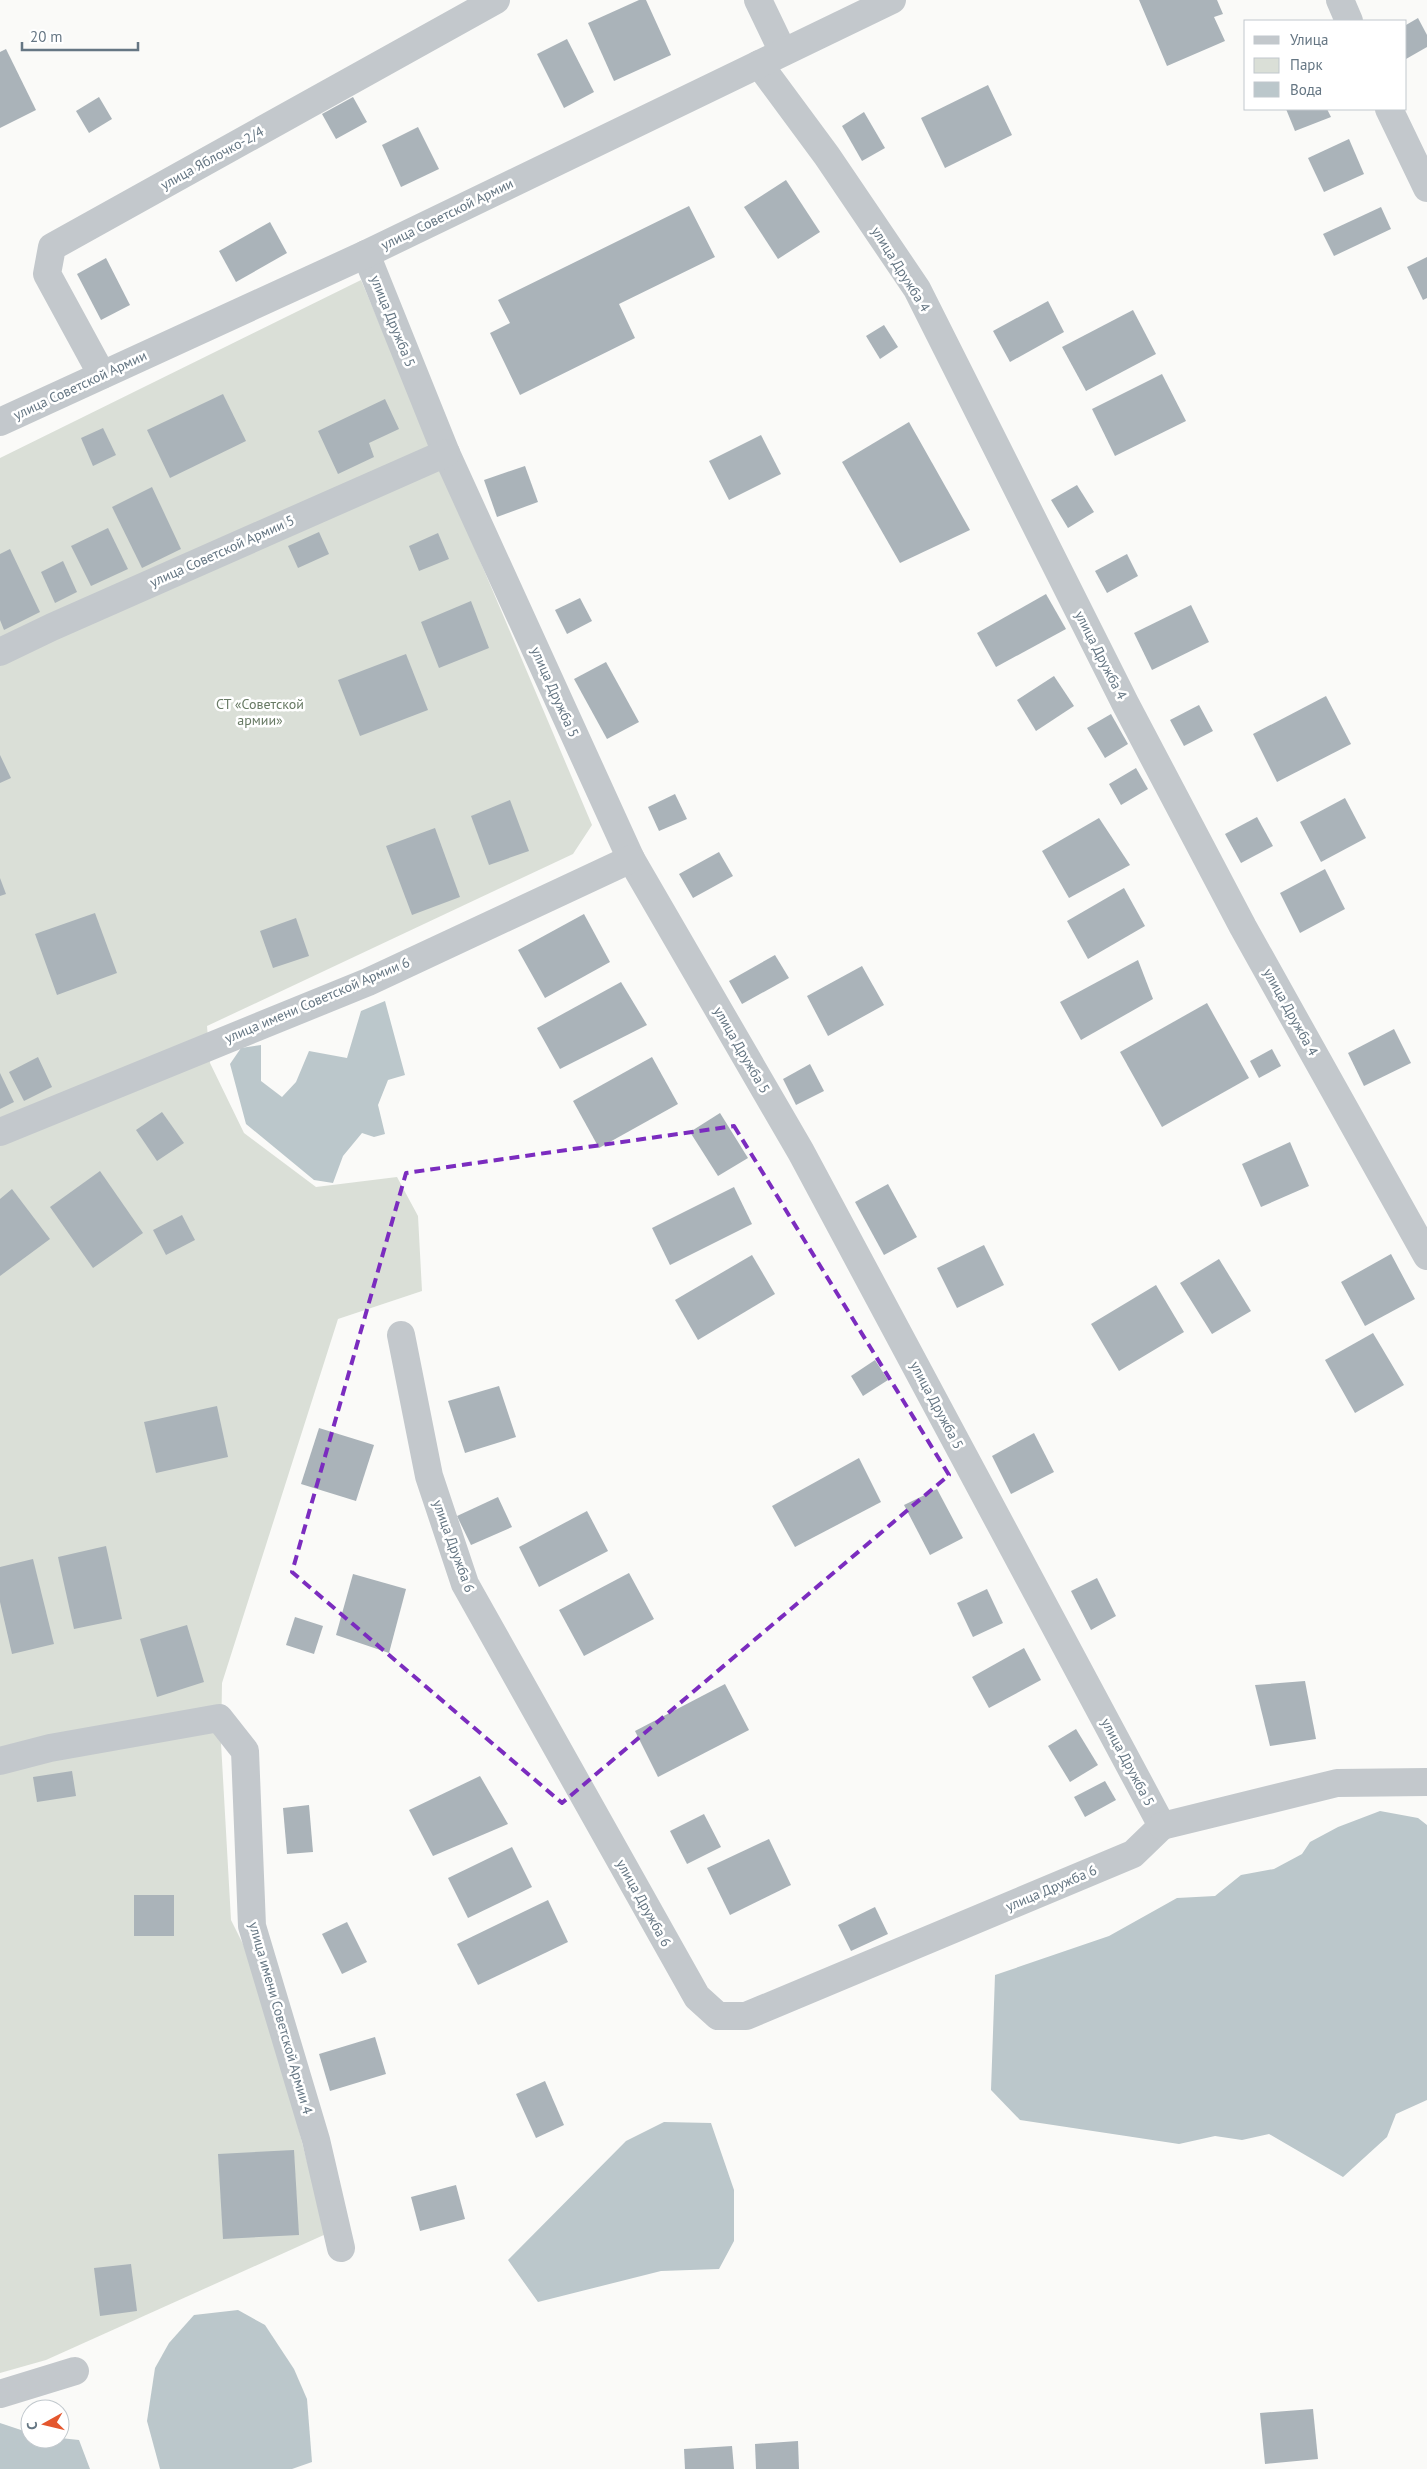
<svg xmlns="http://www.w3.org/2000/svg" width="1427" height="2469" font-family="'PT Sans',sans-serif">
	<rect width="100%" height="100%" fill="#fafaf8"/>
	<!-- green -->
	<polygon fill="#dadfd7" points="361,280 592,825 573,854 207,1026 210,1063 244,1133 316,1187 397,1177 418,1216 422,1291 338,1319 222,1683 221,1743 231,1920 258,1974 326,2234 46,2360 0,2373 0,458"/>
	<!-- water -->
	<g fill="#bbc7cb">
		<polygon points="385,1001 405,1075 388,1080 378,1105 385,1134 374,1137 362,1133 343,1156 333,1183 314,1180 246,1124 230,1064 241,1048 261,1045 261,1081 282,1097 296,1082 309,1051 347,1058 361,1011"/>
		<polygon points="1380,1811 1418,1818 1427,1825 1427,2100 1396,2114 1387,2137 1343,2177 1269,2134 1242,2140 1215,2136 1179,2144 1020,2120 991,2090 995,1975 1109,1936 1177,1898 1215,1896 1241,1875 1274,1869 1302,1854 1310,1842 1338,1827"/>
		<polygon points="664,2122 711,2123 734,2190 734,2241 719,2269 661,2271 538,2302 508,2260 626,2141"/>
		<polygon points="238,2310 265,2325 294,2369 307,2399 312,2462 292,2469 160,2469 147,2421 155,2368 169,2343 194,2315"/>
		<polygon points="0,2423 30,2433 30,2439 60,2438 79,2440 90,2469 0,2469"/>
	</g>
	<!-- building -->
	<g fill="#aab3b9">
		<polygon points="639,0 646,0 671,55 614,81 588,23"/>
		<polygon points="1139,0 1217,0 1223,14 1214,17 1225,41 1167,66"/>
		<polygon points="1418,18 1427,35 1427,47 1406,59 1406,25"/>
		<polygon points="567,39 594,92 564,108 537,54"/>
		<polygon points="6,49 36,110 0,128 0,52"/>
		<polygon points="988,85 1012,135 945,168 921,118"/>
		<polygon points="99,97 112,119 89,133 76,111"/>
		<polygon points="353,97 367,122 336,139 322,114"/>
		<polygon points="1286,109 1327,109 1331,117 1295,131"/>
		<polygon points="864,112 885,148 862,161 842,126"/>
		<polygon points="418,127 439,169 401,187 382,145"/>
		<polygon points="1349,139 1364,174 1324,192 1308,158"/>
		<polygon points="786,180 820,232 778,259 744,207"/>
		<polygon points="689,206 715,257 619,304 635,338 520,395 490,333 510,323 498,300"/>
		<polygon points="1381,207 1391,229 1334,256 1323,234"/>
		<polygon points="270,222 287,253 236,282 219,251"/>
		<polygon points="1427,257 1427,298 1423,300 1407,267"/>
		<polygon points="106,258 130,305 101,320 77,274"/>
		<polygon points="1048,301 1064,332 1010,362 993,331"/>
		<polygon points="1133,310 1156,354 1086,391 1062,347"/>
		<polygon points="884,325 898,347 880,359 866,336"/>
		<polygon points="1162,374 1186,421 1115,456 1092,409"/>
		<polygon points="223,394 246,441 170,478 147,430"/>
		<polygon points="385,399 399,429 369,443 374,457 338,474 318,431"/>
		<polygon points="909,422 970,530 900,563 842,462"/>
		<polygon points="103,428 116,455 93,466 81,438"/>
		<polygon points="761,435 781,474 729,500 709,461"/>
		<polygon points="525,466 538,502 497,517 484,480"/>
		<polygon points="1077,485 1094,512 1068,528 1051,500"/>
		<polygon points="152,487 181,549 142,568 112,507"/>
		<polygon points="108,528 128,569 91,586 71,546"/>
		<polygon points="319,532 329,554 298,568 288,546"/>
		<polygon points="438,533 449,559 419,571 409,546"/>
		<polygon points="10,549 40,612 4,630 0,620 0,554"/>
		<polygon points="1127,554 1138,576 1107,593 1095,571"/>
		<polygon points="63,561 77,592 55,603 41,572"/>
		<polygon points="1046,594 1066,629 996,667 977,633"/>
		<polygon points="580,598 592,621 567,634 555,610"/>
		<polygon points="471,601 489,648 439,668 421,622"/>
		<polygon points="1191,605 1209,642 1152,670 1134,633"/>
		<polygon points="406,654 428,710 360,736 338,680"/>
		<polygon points="606,662 639,722 607,739 574,679"/>
		<polygon points="1054,676 1074,706 1036,731 1017,700"/>
		<polygon points="1326,696 1351,744 1277,782 1253,734"/>
		<polygon points="1199,705 1213,731 1184,746 1170,720"/>
		<polygon points="1111,714 1128,744 1105,758 1087,728"/>
		<polygon points="0,755 11,778 0,783"/>
		<polygon points="1136,768 1148,789 1121,805 1109,784"/>
		<polygon points="675,794 687,819 659,831 648,807"/>
		<polygon points="1345,798 1366,838 1321,862 1300,822"/>
		<polygon points="510,800 529,851 489,865 471,816"/>
		<polygon points="1257,817 1273,846 1241,863 1225,834"/>
		<polygon points="1099,818 1130,865 1069,898 1042,851"/>
		<polygon points="435,828 460,897 412,915 386,846"/>
		<polygon points="719,852 733,876 693,898 679,874"/>
		<polygon points="1325,869 1345,909 1300,933 1280,893"/>
		<polygon points="0,878 6,894 0,896"/>
		<polygon points="1124,888 1145,926 1088,959 1067,921"/>
		<polygon points="95,913 117,973 57,995 35,934"/>
		<polygon points="584,914 610,962 545,998 518,950"/>
		<polygon points="296,918 309,956 273,968 260,931"/>
		<polygon points="775,955 789,978 742,1004 729,981"/>
		<polygon points="1138,960 1153,999 1081,1040 1060,1002"/>
		<polygon points="862,966 884,1005 828,1036 807,996"/>
		<polygon points="621,982 647,1025 560,1069 537,1028"/>
		<polygon points="1207,1003 1249,1078 1162,1127 1120,1052"/>
		<polygon points="1394,1029 1411,1063 1364,1086 1348,1053"/>
		<polygon points="1272,1049 1281,1066 1259,1078 1250,1061"/>
		<polygon points="38,1057 52,1087 24,1101 9,1072"/>
		<polygon points="652,1057 678,1104 599,1148 573,1101"/>
		<polygon points="810,1064 824,1091 796,1105 783,1079"/>
		<polygon points="0,1073 14,1102 0,1109"/>
		<polygon points="162,1112 184,1143 157,1161 136,1130"/>
		<polygon points="720,1113 748,1158 718,1176 690,1132"/>
		<polygon points="1290,1142 1309,1186 1261,1207 1242,1164"/>
		<polygon points="100,1171 143,1233 93,1268 50,1207"/>
		<polygon points="888,1184 917,1237 884,1255 855,1202"/>
		<polygon points="734,1187 752,1224 670,1265 652,1228"/>
		<polygon points="12,1189 50,1239 0,1276 0,1199"/>
		<polygon points="182,1215 195,1240 166,1255 153,1230"/>
		<polygon points="984,1245 1004,1285 957,1308 937,1268"/>
		<polygon points="1391,1254 1415,1299 1365,1326 1341,1282"/>
		<polygon points="752,1255 775,1294 698,1340 675,1300"/>
		<polygon points="1219,1259 1251,1311 1212,1334 1180,1283"/>
		<polygon points="1156,1285 1184,1332 1119,1371 1091,1324"/>
		<polygon points="1373,1333 1404,1385 1355,1413 1325,1360"/>
		<polygon points="875,1360 888,1380 863,1396 851,1376"/>
		<polygon points="499,1386 516,1437 465,1453 448,1401"/>
		<polygon points="217,1406 228,1457 156,1473 144,1422"/>
		<polygon points="319,1428 374,1445 356,1501 301,1484"/>
		<polygon points="1034,1433 1054,1472 1011,1494 992,1456"/>
		<polygon points="859,1458 881,1502 795,1547 772,1506"/>
		<polygon points="937,1489 963,1538 930,1555 904,1505"/>
		<polygon points="498,1497 512,1527 471,1545 457,1516"/>
		<polygon points="587,1511 608,1551 539,1587 519,1547"/>
		<polygon points="106,1546 122,1619 74,1629 58,1557"/>
		<polygon points="33,1559 54,1644 12,1654 0,1602 0,1567"/>
		<polygon points="629,1573 654,1619 584,1656 559,1610"/>
		<polygon points="353,1574 406,1589 389,1653 336,1635"/>
		<polygon points="1097,1578 1116,1616 1091,1630 1071,1591"/>
		<polygon points="987,1589 1003,1623 973,1637 957,1603"/>
		<polygon points="295,1617 323,1626 314,1654 286,1645"/>
		<polygon points="187,1625 204,1682 157,1697 140,1639"/>
		<polygon points="1024,1648 1041,1680 989,1708 972,1677"/>
		<polygon points="1305,1681 1316,1739 1270,1746 1255,1685"/>
		<polygon points="725,1684 749,1730 658,1777 635,1731"/>
		<polygon points="1076,1729 1098,1765 1070,1782 1048,1746"/>
		<polygon points="72,1771 76,1796 37,1802 33,1777"/>
		<polygon points="480,1776 508,1824 433,1856 409,1810"/>
		<polygon points="1105,1781 1116,1800 1085,1817 1074,1797"/>
		<polygon points="309,1805 313,1852 287,1854 283,1808"/>
		<polygon points="704,1814 721,1847 687,1864 670,1831"/>
		<polygon points="769,1839 791,1885 730,1915 707,1868"/>
		<polygon points="512,1847 532,1887 468,1918 448,1878"/>
		<rect x="134" y="1895" width="40" height="41"/>
		<polygon points="548,1900 568,1942 478,1985 457,1944"/>
		<polygon points="875,1907 888,1934 851,1951 838,1925"/>
		<polygon points="347,1922 367,1962 342,1974 322,1934"/>
		<polygon points="375,2037 386,2074 330,2091 319,2054"/>
		<polygon points="545,2081 564,2125 536,2138 516,2094"/>
		<polygon points="294,2150 299,2235 223,2239 218,2154"/>
		<polygon points="456,2185 465,2219 420,2231 411,2197"/>
		<polygon points="131,2264 137,2311 100,2316 94,2268"/>
		<polygon points="1313,2409 1318,2459 1265,2464 1260,2413"/>
		<polygon points="798,2441 799,2469 756,2469 755,2444"/>
		<polygon points="732,2446 734,2469 685,2469 684,2449"/>
	</g>
	<g fill="none" stroke-linecap="round" stroke-linejoin="round">
		<!-- street -->
		<g stroke="#c3c8cc" stroke-width="28">
			<polyline points="758,0 783,52"/>
			<polyline points="1340,0 1349,21"/>
			<polyline points="759,64 827,156 917,289 1125,703 1243,927 1427,1256"/>
			<polyline points="1389,109 1427,188"/>
			<polyline points="366,254 446,453 631,859 801,1152 1162,1826"/>
			<polyline points="102,375 47,274 52,247 496,0"/>
			<polyline points="0,422 366,254 892,0"/>
			<polyline points="0,652 52,627 446,453"/>
			<polyline points="0,1132 368,982 631,859"/>
			<polyline points="401,1335 429,1476 465,1584 697,1997 718,2016 746,2016 1133,1854 1162,1826"/>
			<polyline points="0,1761 50,1748 219,1718 245,1751 252,1926 316,2140 341,2248"/>
			<polyline points="1162,1826 1337,1783 1427,1782"/>
			<polyline points="0,2394 75,2371"/>
		</g>
	</g>
	<!-- marked area -->
	<path fill="none" stroke="#7b2cbf" stroke-width="4" stroke-dasharray="10 6" stroke-linejoin="round" d="M 734,1126 L 949,1475 L 562,1803 L 292,1572 L 406,1173 Z"/>
	<g text-anchor="middle" dominant-baseline="central" stroke-width="5" stroke-linejoin="round" paint-order="stroke">
		<!-- street labels -->
		<g font-size="14" fill="#657683" stroke="#fff">
			<text transform="translate(212 158) rotate(-29)">улица Яблочко-2/4</text>
			<text transform="translate(447 214) rotate(-26)">улица Советской Армии</text>
			<text transform="translate(901 269) rotate(58)">улица Дружба 4</text>
			<text transform="translate(393 321) rotate(68)">улица Дружба 5</text>
			<text transform="translate(80 385) rotate(-25)">улица Советской Армии</text>
			<text transform="translate(222 551) rotate(-24)">улица Советской Армии 5</text>
			<text transform="translate(1101 655) rotate(63)">улица Дружба 4</text>
			<text transform="translate(555 692) rotate(66)">улица Дружба 5</text>
			<text transform="translate(317 1000) rotate(-23)">улица имени Советской Армии 6</text>
			<text transform="translate(1291 1012) rotate(61)">улица Дружба 4</text>
			<text transform="translate(742 1050) rotate(60)">улица Дружба 5</text>
			<text transform="translate(937 1405) rotate(62)">улица Дружба 5</text>
			<text transform="translate(454 1546) rotate(70)">улица Дружба 6</text>
			<text transform="translate(1128 1762) rotate(62)">улица Дружба 5</text>
			<text transform="translate(1051 1888) rotate(-23)">улица Дружба 6</text>
			<text transform="translate(644 1903) rotate(61)">улица Дружба 6</text>
			<text transform="translate(281 2018) rotate(74)">улица имени Советской Армии 4</text>
		</g>
		<!-- park labels -->
		<g font-size="14" fill="#687a64" stroke="#fff">
			<text x="260" y="704">СТ «Советской<tspan x="260" dy="16">армии»</tspan></text>
		</g>
	</g>
	<!-- legend -->
	<rect x="1244" y="20" width="162" height="90" fill="#ffffff" stroke="#c1c8cd"/>
	<rect x="1254" y="36" width="25" height="8" fill="#c3c8cc" stroke="#c1c8cd"/>
	<text x="1290" y="45" font-size="15" fill="#657683">Улица</text>
	<rect x="1254" y="58" width="25" height="15" fill="#dadfd7" stroke="#c1c8cd"/>
	<text x="1290" y="70" font-size="15" fill="#657683">Парк</text>
	<rect x="1254" y="82" width="25" height="15" fill="#bbc7cb" stroke="#c1c8cd"/>
	<text x="1290" y="95" font-size="15" fill="#657683">Вода</text>
	<!-- north arrow -->
	<g transform="translate(45 2424) rotate(262)"><circle r="24" fill="#ffffff" stroke="#c1c8cd"/>
	<path d="M0-4L9 19L0 12L-9 19Z" fill="#e4572e"/>
	<text y="-8" font-size="14" font-weight="bold" text-anchor="middle" fill="#657683">С</text>
	</g>
	<!-- scale -->
	<path d="M22 42v8h116v-8" fill="none" stroke="#657683" stroke-width="2.5"/>
	<text x="30" y="42" font-size="15" fill="#657683" stroke="#ffffff" stroke-width="4" paint-order="stroke">20 m</text>
</svg>
